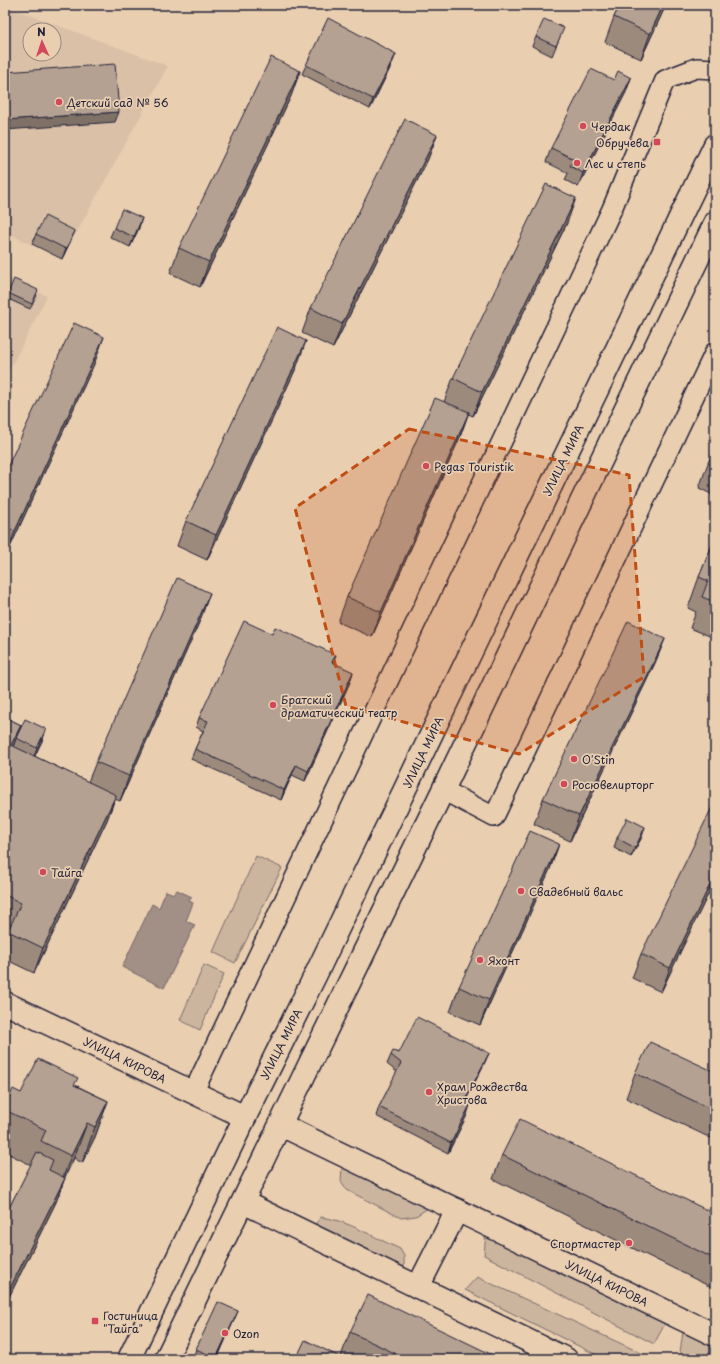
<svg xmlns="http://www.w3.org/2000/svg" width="720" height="1364" font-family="'Playpen Sans',sans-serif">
	<rect width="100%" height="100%" fill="#e9ceb0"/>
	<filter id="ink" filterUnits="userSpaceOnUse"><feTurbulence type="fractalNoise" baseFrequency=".025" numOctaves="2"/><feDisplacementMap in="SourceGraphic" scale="8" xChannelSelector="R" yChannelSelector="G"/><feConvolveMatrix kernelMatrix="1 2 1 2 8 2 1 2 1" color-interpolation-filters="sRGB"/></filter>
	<g filter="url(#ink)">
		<!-- built -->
		<g fill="#d9c0a7" fill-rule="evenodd">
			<path d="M 5,6 L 168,66 L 62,259 L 5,232 ZM 30,30 L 54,30 L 54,54 L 30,54 Z"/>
			<polygon points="5,277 47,296 5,379"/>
		</g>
		<!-- green -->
		<g fill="#ccb59f" stroke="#776c6d">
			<polygon points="256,856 282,868 235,963 213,952"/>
			<polygon points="204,965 224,974 200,1030 180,1020"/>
			<polygon points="342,1167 428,1208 416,1216 401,1218 347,1190 341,1181"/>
			<path d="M 321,1217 C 347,1220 375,1238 400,1249 L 404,1256 L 404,1270 L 313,1227 Z"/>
			<polygon points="486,1232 668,1318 654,1344 484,1255"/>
			<polygon points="477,1277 652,1358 652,1359 605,1359 465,1290"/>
			<polygon points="684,1325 715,1341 715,1359 679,1359"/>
		</g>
		<!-- water -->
		<polygon fill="#a29086" stroke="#6f6468" points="177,890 192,897 189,901 193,903 186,921 195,925 164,988 122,967 152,904 159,908 166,891 174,894"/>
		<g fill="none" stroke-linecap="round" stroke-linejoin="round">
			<defs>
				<g id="street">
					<polyline points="443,790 494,817 715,352"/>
					<polyline points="193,1093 612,209 665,80 696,68 715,69"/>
				</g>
				<g id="secondary">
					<polyline points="5,1003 245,1117"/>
					<polyline points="281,1125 715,1335"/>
					<polyline points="243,1202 566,1359"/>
					<polyline points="418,1287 457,1210"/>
					<polyline points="129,1359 245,1117 316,974 715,145"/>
					<polyline points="166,1359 443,790 715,223"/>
				</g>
			</defs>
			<!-- street casing -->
			<use href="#street" stroke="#22223b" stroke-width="22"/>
			<!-- secondary casing -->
			<use href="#secondary" stroke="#22223b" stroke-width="25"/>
			<!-- street -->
			<use href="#street" stroke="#e9ceb0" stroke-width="19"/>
			<!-- secondary -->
			<use href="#secondary" stroke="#e9ceb0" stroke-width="22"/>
		</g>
		<!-- wall -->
		<g fill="#9c8a7d" stroke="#22223b">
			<polygon points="620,5 666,5 641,59 605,42 614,17"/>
			<polygon points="536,37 560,37 552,56 532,46"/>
			<polygon points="392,64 370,109 302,74 306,65"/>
			<polygon points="300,71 291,96 200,287 170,273 179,248"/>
			<polygon points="631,78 626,92 578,187 565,180 568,173 546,162 551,148 614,80"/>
			<polygon points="437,135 428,159 333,348 302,333 311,308"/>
			<polygon points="567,223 473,416 468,414 460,437 372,637 338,622 347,597 444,402 453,378"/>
			<polygon points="114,228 139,228 130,247 110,237"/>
			<polygon points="36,234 71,240 62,259 32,244"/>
			<polygon points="8,293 37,295 30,309 6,298"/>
			<polygon points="95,362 6,556 5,556 5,472"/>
			<polygon points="297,366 207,560 177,546 186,521"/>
			<polygon points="715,448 715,496 699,488 708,463"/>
			<polygon points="715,538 715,635 714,638 690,628 696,612 688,608 699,577"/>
			<polygon points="201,618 120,801 115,799 107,820 34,973 5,959 5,939 10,927 5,924 5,717 21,725 13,746 16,738 46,729 43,739 34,756 88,782 96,762"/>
			<polygon points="272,634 336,655 333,663 353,672 350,682 305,781 292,775 281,800 191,759 195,749 203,731 196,727 199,718"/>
			<polygon points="665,639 655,663 570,841 534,824 543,799"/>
			<polygon points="642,837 631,857 614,848 617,838"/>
			<polygon points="559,844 550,869 480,1025 450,1012 459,987"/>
			<polygon points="715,880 661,992 632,978 641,954"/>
			<polygon points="399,1053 489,1053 485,1062 465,1102 467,1115 448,1153 376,1116 379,1107 397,1072 387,1064 391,1055"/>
			<polygon points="715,1072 715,1140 626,1098 635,1073"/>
			<polygon points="75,1085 108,1101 95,1137 82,1163 74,1158 65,1177 56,1202 5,1305 5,1216 31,1165 5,1152 5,1098 9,1100 21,1093"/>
			<polygon points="502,1155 715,1214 715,1289 493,1179"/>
			<polygon points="238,1311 234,1320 217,1359 194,1359 193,1358 196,1349"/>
			<polygon points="350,1332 501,1359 347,1359 341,1356"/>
		</g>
		<!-- shaded-wall -->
		<g fill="#7f7166" stroke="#22223b">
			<polygon points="663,5 666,5 641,59 650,34"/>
			<polygon points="396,54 392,64 370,109 373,99"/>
			<polygon points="300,71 291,96 200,287 209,262"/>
			<polygon points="631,78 626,92 578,187 583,173"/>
			<polygon points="119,112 115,122 5,130 5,120"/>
			<polygon points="437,135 428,159 333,348 342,324"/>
			<polygon points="576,198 567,223 473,416 482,392"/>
			<polygon points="142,218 139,228 130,247 134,237"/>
			<polygon points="75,231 71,240 62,259 66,249"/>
			<polygon points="104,337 95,362 6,556 15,531"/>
			<polygon points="306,341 297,366 207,560 216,535"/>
			<polygon points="469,412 460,437 372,637 381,612"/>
			<polygon points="210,593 201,618 120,801 129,776"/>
			<polygon points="665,639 655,663 570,841 579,816"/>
			<polygon points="353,672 350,682 305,781 308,771"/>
			<polygon points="21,725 12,750 11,745"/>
			<polygon points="46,729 43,739 34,758 37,748"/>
			<polygon points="296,765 292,775 281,800 284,790"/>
			<polygon points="116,795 107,820 34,973 43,948"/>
			<polygon points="645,827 642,837 631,857 635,848"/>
			<polygon points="559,844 550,869 480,1025 489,1000"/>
			<polygon points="715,874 715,880 661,992 670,968"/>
			<polygon points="489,1053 485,1062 460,1111 464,1102"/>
			<polygon points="108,1101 95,1137 82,1163 95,1127"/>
			<polygon points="470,1105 467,1115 448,1153 451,1143"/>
			<polygon points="87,1123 74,1158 58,1191 71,1156"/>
			<polygon points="65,1178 56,1202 5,1305 5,1298"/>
			<polygon points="238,1311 234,1320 217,1359 216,1359"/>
		</g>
		<!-- building -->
		<g fill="#b5a191" stroke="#22223b">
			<polygon points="620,5 663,5 650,34 614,17"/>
			<polygon points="328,18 396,54 373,99 306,65"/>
			<polygon points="544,19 564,28 556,46 536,37"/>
			<polygon points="271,57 300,71 209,262 179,248"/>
			<polygon points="115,64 119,112 5,120 5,72"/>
			<polygon points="591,69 614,80 618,71 631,78 583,173 570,166 574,159 551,148"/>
			<polygon points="405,119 437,135 342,324 311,308"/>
			<polygon points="546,184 576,198 482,392 453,378"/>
			<polygon points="122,209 142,218 134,237 114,228"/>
			<polygon points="45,216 75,231 66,249 36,234"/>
			<polygon points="14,279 38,290 32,304 8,293"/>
			<polygon points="5,287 6,306 5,306"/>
			<polygon points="74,323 104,337 15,531 5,527 5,472"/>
			<polygon points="277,327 306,341 216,535 186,521"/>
			<polygon points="435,398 469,412 381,612 347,597"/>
			<polygon points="715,448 715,467 708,463"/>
			<polygon points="715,538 715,602 702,597 708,581 699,577"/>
			<polygon points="177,578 210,593 129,776 96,762"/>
			<polygon points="244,621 272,634 275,627 336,655 332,662 353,672 308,771 296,765 284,790 195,749 208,721 199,718"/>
			<polygon points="628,621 665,639 579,816 543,799"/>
			<polygon points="5,717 21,725 11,745 116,795 43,948 8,931 21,903 5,895"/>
			<polygon points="25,719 46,729 37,748 16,738"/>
			<polygon points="715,801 715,874 670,968 641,954"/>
			<polygon points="627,818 645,827 635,848 617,838"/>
			<polygon points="530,831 559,844 489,1000 459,987"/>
			<polygon points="417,1017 489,1053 464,1102 470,1105 451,1143 379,1107 401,1063 391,1055 393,1051 399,1053"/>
			<polygon points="650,1042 715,1072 715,1111 635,1073"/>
			<polygon points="38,1059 78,1078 74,1085 108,1101 95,1127 87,1123 71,1156 41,1141 46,1130 5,1110 5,1107 13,1089 21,1093"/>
			<polygon points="5,1098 9,1100 5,1107"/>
			<polygon points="520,1119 715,1214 715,1259 502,1155"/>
			<polygon points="37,1152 53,1160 49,1170 65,1178 5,1298 5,1216"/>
			<polygon points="368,1295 501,1359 407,1359 350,1332"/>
			<polygon points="218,1302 238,1311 216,1358 196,1349"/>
			<polygon points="305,1340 340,1357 339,1359 296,1359"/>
		</g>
	</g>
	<!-- marked area -->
	<path fill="#c04e15" fill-opacity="0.2" stroke="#c04e15" stroke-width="3" stroke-dasharray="8 5" stroke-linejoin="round" d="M 409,429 L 629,475 L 644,677 L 519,754 L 346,706 L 295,508 Z"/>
	<!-- markers -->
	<g fill="#d1495b" stroke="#e9ceb0" stroke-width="1.5">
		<circle cx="59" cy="102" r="4"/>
		<circle cx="583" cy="126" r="4"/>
		<rect x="653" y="138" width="8" height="8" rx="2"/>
		<circle cx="577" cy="163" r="4"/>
		<circle cx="426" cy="466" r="4"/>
		<circle cx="273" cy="705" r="4"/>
		<circle cx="574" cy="759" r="4"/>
		<circle cx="564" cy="784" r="4"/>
		<circle cx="43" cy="872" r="4"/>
		<circle cx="521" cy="891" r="4"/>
		<circle cx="480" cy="960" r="4"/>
		<circle cx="429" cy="1092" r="4"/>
		<circle cx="629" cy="1243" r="4"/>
		<rect x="91" y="1317" width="8" height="8" rx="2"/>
		<circle cx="225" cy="1333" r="4"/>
	</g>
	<g text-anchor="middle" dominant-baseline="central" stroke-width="3.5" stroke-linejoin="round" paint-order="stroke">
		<!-- poi labels -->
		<g font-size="11" fill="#22223b" stroke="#e9ceb0" text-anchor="start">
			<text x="67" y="102">Детский сад № 56</text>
			<text x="591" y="126">Чердак</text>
			<text x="649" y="142" text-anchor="end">Обручева</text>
			<text x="585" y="163">Лес и степь</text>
			<text x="434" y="466">Pegas Touristik</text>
			<text x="281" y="699">Братский<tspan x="281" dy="13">драматический театр</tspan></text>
			<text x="582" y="759">O'Stin</text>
			<text x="572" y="784">Росювелирторг</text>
			<text x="51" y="872">Тайга</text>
			<text x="529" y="891">Свадебный вальс</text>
			<text x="488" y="960">Яхонт</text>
			<text x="437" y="1086">Храм Рождества<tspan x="437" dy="13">Христова</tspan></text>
			<text x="621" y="1243" text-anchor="end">Спортмастер</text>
			<text x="103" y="1315">Гостиница<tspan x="103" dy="13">"Тайга"</tspan></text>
			<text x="233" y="1333">Ozon</text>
		</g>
		<!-- street labels -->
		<g font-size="11" fill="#22223b" stroke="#e9ceb0">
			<text transform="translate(563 460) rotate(-64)">УЛИЦА МИРА</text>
			<text transform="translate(423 752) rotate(-64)">УЛИЦА МИРА</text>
			<text transform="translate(281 1044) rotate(-63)">УЛИЦА МИРА</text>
			<text transform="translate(125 1060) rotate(26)">УЛИЦА КИРОВА</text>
			<text transform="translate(607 1283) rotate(26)">УЛИЦА КИРОВА</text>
		</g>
	</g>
	<!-- margin -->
	<rect width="720" height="1364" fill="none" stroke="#e9ceb0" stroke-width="20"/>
	<rect x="10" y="10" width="700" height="1344" fill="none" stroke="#22223b" stroke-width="1.5" filter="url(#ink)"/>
	<!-- north arrow -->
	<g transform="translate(42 42) rotate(357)"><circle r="19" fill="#e9ceb0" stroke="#998981"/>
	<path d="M0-3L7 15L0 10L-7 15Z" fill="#d1495b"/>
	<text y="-6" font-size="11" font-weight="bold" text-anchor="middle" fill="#22223b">N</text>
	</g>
</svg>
